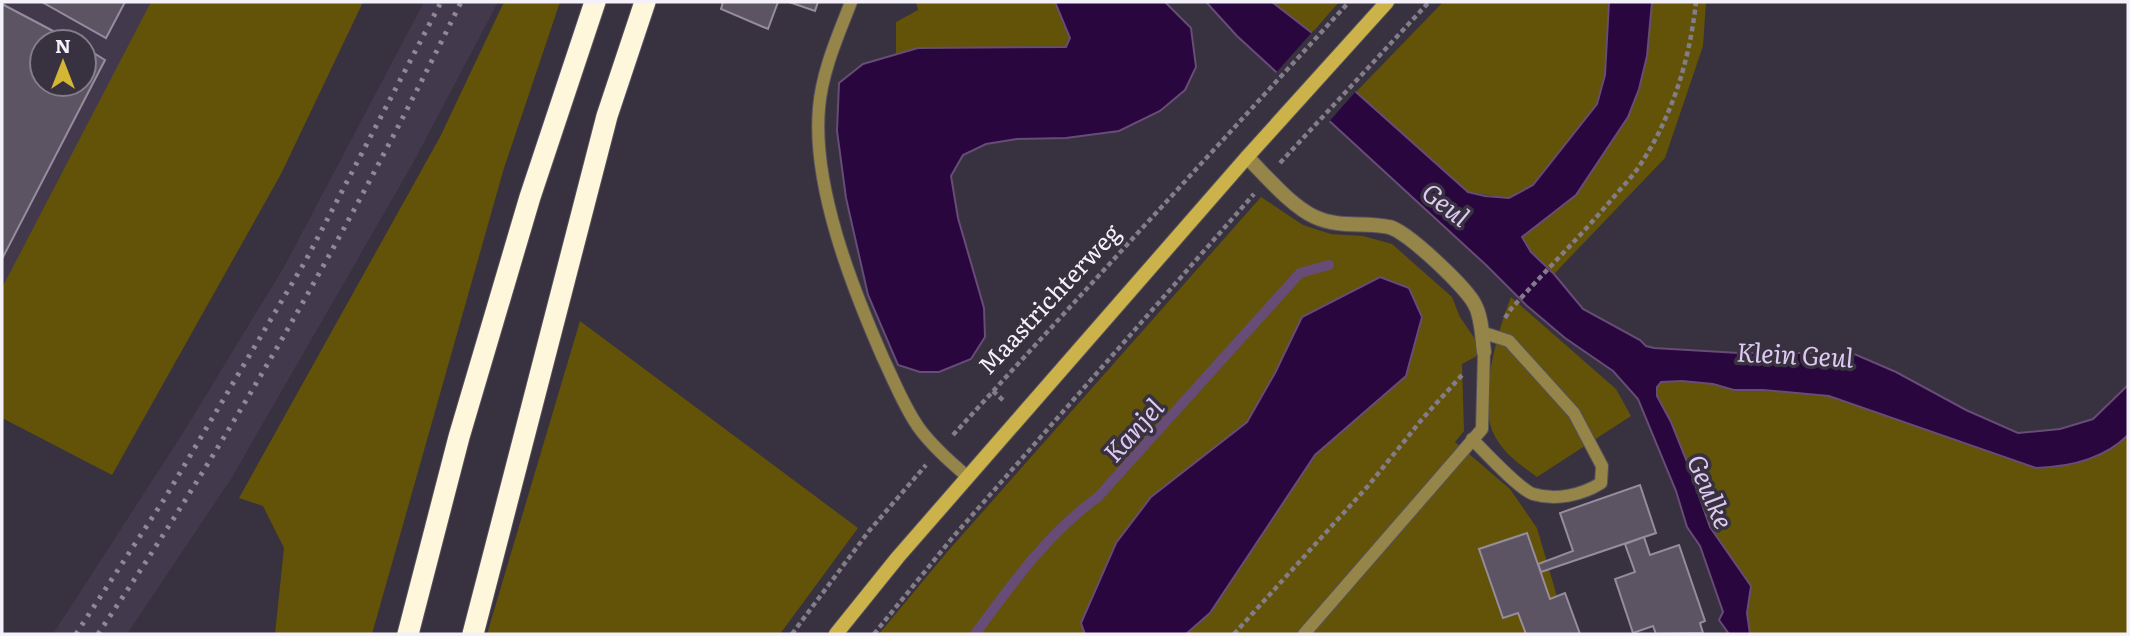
<svg xmlns="http://www.w3.org/2000/svg" width="2130" height="636" font-family="Literata,serif">
	<rect width="100%" height="100%" fill="#38313f"/>
	<!-- built -->
	<g fill="#43394d" fill-rule="evenodd">
		<path d="M 2,2 L 157,2 L 2,289 ZM 42,42 L 84,42 L 84,84 L 42,84 Z"/>
		<polygon points="424,2 498,2 413,163 231,479 127,634 53,634 183,433 284,267"/>
	</g>
	<!-- green -->
	<g fill="#635308">
		<polygon points="151,2 363,2 281,174 112,475 2,418 2,288"/>
		<polygon points="504,2 560,2 504,168 372,634 275,634 284,548 263,506 239,498 440,137"/>
		<polygon points="916,2 1055,2 1070,38 1067,47 918,48 896,55 896,22 918,10"/>
		<polygon points="1272,2 1339,2 1312,33"/>
		<polygon points="1443,2 1609,2 1605,75 1597,104 1533,185 1509,198 1468,192 1356,92"/>
		<polygon points="1652,2 1706,2 1703,46 1665,158 1554,274 1531,252 1521,237 1576,195 1628,117 1647,56"/>
		<polygon points="1261,197 1303,225 1331,234 1363,236 1392,244 1452,297 1460,317 1484,352 1462,364 1464,431 1455,442 1510,489 1537,528 1568,634 1186,634 1210,613 1315,455 1406,375 1275,373 1247,422 1151,497 1081,623 1085,634 879,634 948,551"/>
		<path d="M 1511,297 L 1616,389 L 1631,416 L 1537,477 C 1519,464 1501,452 1492,430 C 1479,396 1498,330 1511,297 Z"/>
		<polygon points="580,321 858,528 780,634 487,634"/>
		<path d="M 1682,381 L 1713,384 L 1734,390 L 1763,390 L 1829,396 L 2036,468 C 2069,467 2104,459 2128,435 L 2128,634 L 1750,634 L 1747,613 L 1751,586 L 1710,527 L 1689,467 L 1671,422 L 1657,396 L 1657,387 L 1661,382 Z"/>
	</g>
	<!-- water -->
	<g fill="#29063e" stroke="#664c76" stroke-width="2">
		<polygon points="1055,2 1165,2 1191,28 1196,67 1185,90 1160,111 1119,131 1066,138 1017,139 986,144 963,155 951,176 958,218 984,308 985,337 971,359 939,372 920,372 898,365 868,295 846,198 837,131 839,83 863,64 918,48 1066,47 1070,38"/>
		<path d="M 1206,2 L 1272,2 L 1312,33 L 1356,92 L 1468,192 L 1485,196 L 1509,198 L 1533,185 L 1597,104 L 1605,75 L 1609,2 L 1652,2 L 1647,56 L 1639,89 L 1628,117 L 1576,195 L 1522,237 L 1531,252 L 1554,274 L 1583,309 L 1640,340 L 1646,346 L 1654,348 L 1739,353 L 1852,353 L 1896,372 L 1966,410 L 2018,433 L 2060,429 L 2093,419 L 2128,385 L 2128,435 C 2104,459 2069,467 2036,468 L 1829,396 L 1763,390 L 1734,390 L 1713,384 L 1682,381 L 1661,382 L 1657,387 L 1657,396 L 1671,422 L 1689,467 L 1710,527 L 1751,586 L 1747,613 L 1750,634 L 1729,634 L 1719,620 L 1723,612 L 1700,546 L 1687,527 L 1676,491 L 1638,399 L 1613,371 L 1565,338 L 1526,305 L 1486,265 L 1237,36 Z"/>
		<polygon points="1380,277 1409,288 1422,317 1406,376 1315,455 1210,613 1186,634 1085,634 1081,623 1116,543 1151,497 1247,422 1275,373 1302,317"/>
	</g>
	<!-- pier -->
	<polygon fill="#38313f" points="1314,30 1358,89 1327,124 1274,75"/>
	<g fill="none" stroke-linecap="round" stroke-linejoin="round">
		<!-- stream -->
		<path stroke="#664c76" stroke-width="10" d="M 975,634 C 1011,585 1048,533 1098,497 L 1300,273 L 1329,265"/>
	</g>
	<!-- building -->
	<g fill="#5c5463" stroke="#958d9d" stroke-width="2">
		<polygon points="42,2 125,2 106,38"/>
		<polygon points="723,2 778,2 768,29 721,9"/>
		<polygon points="789,2 818,2 815,11"/>
		<polygon points="2,4 74,42 42,42 42,84 84,84 84,47 105,60 2,259"/>
		<polygon points="1640,485 1656,533 1541,572 1538,564 1573,551 1560,513"/>
		<polygon points="1527,533 1550,599 1565,593 1580,634 1526,634 1518,613 1503,618 1479,549"/>
		<polygon points="1644,537 1650,555 1679,545 1705,621 1700,623 1703,633 1656,634 1653,626 1633,633 1615,579 1635,572 1625,544"/>
	</g>
	<g fill="none" stroke-linecap="round" stroke-linejoin="round">
		<defs>
			<g id="service">
				<path d="M 851,2 C 838,36 822,71 819,108 C 812,186 852,287 883,358 C 894,381 904,407 919,428 C 933,447 950,462 968,477"/>
				<path d="M 1472,439 C 1485,452 1519,489 1533,494 C 1556,501 1582,495 1601,483 L 1602,466 L 1574,413 L 1509,341 L 1481,332"/>
				<polyline points="1304,634 1482,429 1484,352"/>
			</g>
			<path id="minor" d="M 1247,157 C 1266,176 1291,206 1315,217 C 1338,228 1365,222 1389,227 C 1406,230 1468,289 1475,305 C 1482,318 1482,337 1484,352"/>
			<polyline id="secondary" points="836,634 898,557 1247,157 1387,2"/>
			<g id="motorway">
				<polyline points="408,634 459,437 530,197 595,2"/>
				<polyline points="473,634 607,116 645,2"/>
			</g>
		</defs>
		<!-- service casing -->
		<use href="#service" stroke="#56505d" stroke-width="14"/>
		<!-- minor casing -->
		<use href="#minor" stroke="#56505d" stroke-width="16"/>
		<!-- secondary casing -->
		<use href="#secondary" stroke="#56505d" stroke-width="16"/>
		<!-- motorway casing -->
		<use href="#motorway" stroke="#56505d" stroke-width="23"/>
		<!-- path -->
		<g stroke="#837d89" stroke-width="4.5" stroke-dasharray="5 3.5" stroke-linecap="butt">
			<polyline points="1280,163 1429,2"/>
			<path d="M 1505,318 L 1511,309 C 1544,272 1580,237 1612,199 C 1622,187 1634,175 1642,162 C 1673,114 1690,58 1696,2"/>
			<polyline points="993,391 1005,402"/>
			<polyline points="953,435 1349,2"/>
			<polyline points="792,634 869,531 926,465"/>
			<polyline points="874,634 953,537 1254,194"/>
			<polyline points="1234,634 1368,486 1423,418 1462,375"/>
		</g>
		<!-- service -->
		<use href="#service" stroke="#958548" stroke-width="12"/>
		<!-- minor -->
		<use href="#minor" stroke="#958548" stroke-width="14"/>
		<!-- secondary -->
		<use href="#secondary" stroke="#ccb24a" stroke-width="14"/>
		<!-- motorway -->
		<use href="#motorway" stroke="#fef7db" stroke-width="21"/>
		<!-- rail -->
		<g stroke="#8f8995" stroke-width="5" stroke-dasharray="3.5 7" stroke-linecap="butt">
			<polyline points="76,634 165,498 306,260 441,2"/>
			<path d="M 98,634 C 234,433 354,220 461,2"/>
		</g>
	</g>
	<g text-anchor="middle" dominant-baseline="central" stroke-width="7" stroke-linejoin="round" paint-order="stroke">
		<!-- street labels -->
		<g font-size="24" fill="#f5f1fa" stroke="#38313f">
			<text transform="translate(1048 298) rotate(-47)">Maastrichterweg</text>
		</g>
		<!-- water labels -->
		<g font-size="26" font-style="italic" fill="#dec9f3" stroke="#38313f">
			<text transform="translate(1447 203) rotate(38)">Geul</text>
			<text transform="translate(1795 353) rotate(3)">Klein Geul</text>
			<text transform="translate(1132 429) rotate(-48)">Kanjel</text>
			<text transform="translate(1712 491) rotate(67)">Geulke</text>
		</g>
	</g>
	<!-- border -->
	<rect width="2130" height="636" fill="none" stroke="#f5f1fa" stroke-width="7"/>
	<!-- north arrow -->
	<g transform="translate(63 63)"><circle r="33" fill="#38313f" stroke="#847e8a" stroke-width="2"/>
	<path d="M0-5L12 26L0 18L-12 26Z" fill="#d4b635"/>
	<text y="-10" font-size="19" font-weight="bold" text-anchor="middle" fill="#f5f1fa">N</text>
	</g>
</svg>
